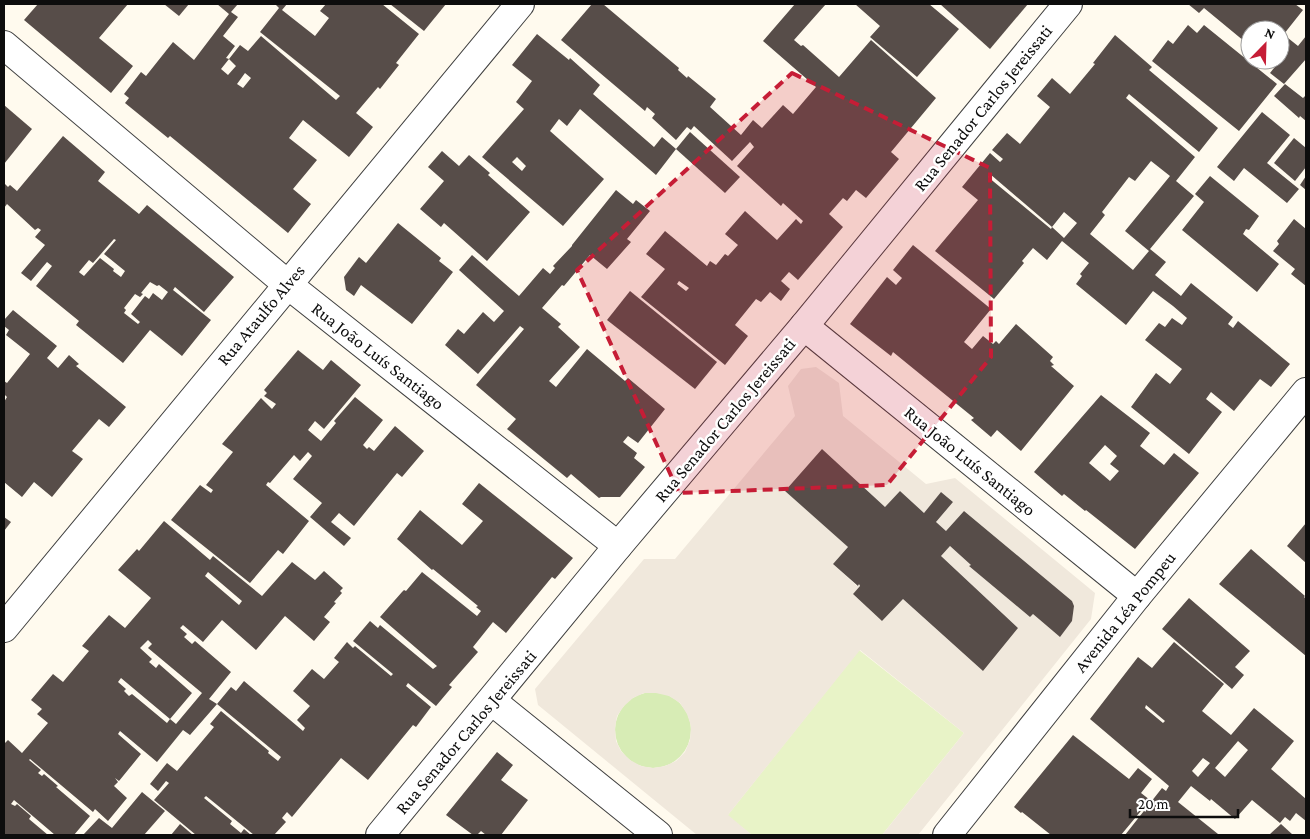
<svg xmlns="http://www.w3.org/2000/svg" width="1310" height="839" font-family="'Crimson Pro',serif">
	<rect width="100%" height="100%" fill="#fffaee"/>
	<!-- green -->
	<circle fill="#d7ecb5" cx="653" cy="730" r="38"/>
	<!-- pitch -->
	<polygon fill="#e8f3c7" points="859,650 964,733 882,835 752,835 727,816"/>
	<!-- plaza -->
	<path fill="#f0e8dc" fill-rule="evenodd" d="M 816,367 L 839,383 L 843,416 L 926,484 L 955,478 L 1095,593 L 1091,619 L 918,835 L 882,835 L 964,733 L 860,650 L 728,815 L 752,835 L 697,835 L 538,705 L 535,689 L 644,559 L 675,559 L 795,416 L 788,386 L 801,369 ZM 822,449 L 885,507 L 900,491 L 924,513 L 941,492 L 953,502 L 936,522 L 946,531 L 964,511 L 1072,601 L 1074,606 L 1072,621 L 1059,636 L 1033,614 L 1030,617 L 970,566 L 971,565 L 950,546 L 941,556 L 1018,628 L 983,671 L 903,599 L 882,621 L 853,594 L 860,586 L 857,586 L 833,564 L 848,547 L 785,491 ZM 644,693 L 656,693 L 669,696 L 680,703 L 687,714 L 691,726 L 690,740 L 685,752 L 676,761 L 665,766 L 653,768 L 641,766 L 630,760 L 621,751 L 616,741 L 615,728 L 617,716 L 624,706 L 633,698 Z"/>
	<!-- building -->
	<g fill="#574d49" fill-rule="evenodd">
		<polygon points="38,4 128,4 99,38 133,66 111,93 24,20"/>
		<polygon points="164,4 189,4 179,16"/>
		<path d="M 217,4 L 238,4 L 231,12 L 238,17 L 223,36 L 235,46 L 226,58 L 229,59 L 221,69 L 228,75 L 236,66 L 229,59 L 240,45 L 248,51 L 261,36 L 336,100 L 340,96 L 260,32 L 279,8 L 275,4 L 287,4 L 282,10 L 315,36 L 329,18 L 320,11 L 326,4 L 382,4 L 419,34 L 396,63 L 399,65 L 380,89 L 378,87 L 356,113 L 373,127 L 349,157 L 303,120 L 289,138 L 317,160 L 293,189 L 311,204 L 288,233 L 170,136 L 168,138 L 125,103 L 129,98 L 124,94 L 141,72 L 146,76 L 173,42 L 194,60 L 229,14 ZM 245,73 L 251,78 L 243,88 L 237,84 Z"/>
		<polygon points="390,4 446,4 424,31"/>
		<path d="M 592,4 L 603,4 L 679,68 L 678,70 L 687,78 L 688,76 L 716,99 L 710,107 L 741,135 L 753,120 L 762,128 L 783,105 L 793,114 L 816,87 L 763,41 L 795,4 L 826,4 L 794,40 L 801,46 L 803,45 L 839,77 L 871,40 L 936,98 L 891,152 L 899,159 L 866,198 L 856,190 L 847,201 L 843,198 L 829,214 L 843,227 L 798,280 L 789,272 L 781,281 L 790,289 L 781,301 L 770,292 L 761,302 L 756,299 L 735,325 L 748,336 L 725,365 L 641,297 L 665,269 L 646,254 L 665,231 L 707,266 L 710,261 L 716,265 L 725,254 L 728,256 L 738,245 L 725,234 L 745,211 L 777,240 L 796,219 L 801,224 L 803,221 L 783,203 L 781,206 L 737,166 L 754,147 L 750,142 L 732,161 L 694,126 L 691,130 L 687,127 L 676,140 L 652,118 L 655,114 L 647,107 L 645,111 L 561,40 ZM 679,281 L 689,288 L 686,291 L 677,284 Z"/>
		<polygon points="855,4 929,4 959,29 917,77 870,37 880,26"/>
		<polygon points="940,4 1028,4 990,49"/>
		<polygon points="1188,4 1295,4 1303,10 1280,39 1280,30 1250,30 1250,46 1204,8 1199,13"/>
		<polygon points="1188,25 1197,33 1204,25 1277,84 1239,131 1152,61 1168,40 1173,44"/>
		<path d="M 537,34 L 569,60 L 570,58 L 600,85 L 593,94 L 654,147 L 662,137 L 676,149 L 656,175 L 580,109 L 567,126 L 559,119 L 550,131 L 604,179 L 563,226 L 482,157 L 524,109 L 516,102 L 532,81 L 512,65 ZM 517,157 L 526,166 L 522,171 L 512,162 Z"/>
		<path d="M 1115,35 L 1152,67 L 1149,70 L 1218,128 L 1199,152 L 1129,94 L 1126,98 L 1195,157 L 1176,181 L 1194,196 L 1150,249 L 1166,262 L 1155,275 L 1181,296 L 1191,283 L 1233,317 L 1228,324 L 1233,328 L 1238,321 L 1290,364 L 1271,387 L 1260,379 L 1234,411 L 1211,392 L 1206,399 L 1222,412 L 1189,454 L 1131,407 L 1156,373 L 1170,384 L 1182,369 L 1145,340 L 1159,323 L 1165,327 L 1172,318 L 1182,325 L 1187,318 L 1173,306 L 1153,291 L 1126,325 L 1076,284 L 1082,276 L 1080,274 L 1089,263 L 1062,241 L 1047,260 L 1033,248 L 1022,261 L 1024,263 L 994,299 L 935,251 L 978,200 L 962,187 L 990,153 L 1000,162 L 1003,159 L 992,150 L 1007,133 L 1020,144 L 1050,107 L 1037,96 L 1052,78 L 1070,94 L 1095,64 L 1093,63 ZM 1151,161 L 1170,176 L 1125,231 L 1149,251 L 1133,270 L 1090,234 L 1105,215 L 1102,212 L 1129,177 L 1135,181 ZM 990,174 L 1052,227 L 1064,212 L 1077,223 L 1064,238 L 1052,227 L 1051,229 L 988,177 Z"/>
		<polygon points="1306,36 1306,59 1284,84 1270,73 1286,53 1281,49 1288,38 1298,46"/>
		<polygon points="1285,84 1303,98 1306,95 1306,121 1300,116 1299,118 1274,96"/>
		<polygon points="4,105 32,129 4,164"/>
		<polygon points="1262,112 1290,135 1267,163 1299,189 1287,203 1244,168 1234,181 1217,167"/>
		<polygon points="690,132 740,177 725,193 676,149"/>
		<path d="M 63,136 L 105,172 L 98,181 L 139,214 L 147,205 L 234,277 L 204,312 L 175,287 L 173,290 L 211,320 L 182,356 L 150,330 L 123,363 L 76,325 L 79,321 L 36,286 L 52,266 L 47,262 L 31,281 L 21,273 L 45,245 L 35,237 L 41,230 L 38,228 L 35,230 L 7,204 L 4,208 L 4,183 L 8,187 L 10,185 L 17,191 ZM 114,239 L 116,240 L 104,254 L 125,271 L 121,277 L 113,271 L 114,269 L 100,258 L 84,276 L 80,273 L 79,272 L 89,260 L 93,263 ZM 150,282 L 157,286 L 159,285 L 168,292 L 162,300 L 153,293 L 149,299 L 145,296 L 131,314 L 140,322 L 138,324 L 124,313 L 126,310 L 124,308 L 135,294 L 140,297 L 143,294 L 141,293 Z"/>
		<polygon points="1294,138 1306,148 1306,167 1295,181 1274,163"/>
		<polygon points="442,151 459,166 469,155 490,173 488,175 530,212 487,261 444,223 441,227 420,209 444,181 428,167"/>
		<polygon points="1210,176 1259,216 1249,230 1246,229 1243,234 1279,264 1257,292 1182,230 1204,202 1195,194"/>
		<polygon points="1306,176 1306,190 1300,185"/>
		<polygon points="616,190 633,204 636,200 650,211 627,239 631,242 607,269 590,255 564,286 562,285 542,308 561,324 558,327 580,347 549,381 556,387 587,349 625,381 628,378 665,409 638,443 628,436 623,442 637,453 634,458 645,467 620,497 601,497 599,498 571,474 567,478 507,429 516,419 476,385 524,329 520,326 478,374 445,345 458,329 464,334 483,312 494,322 504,311 459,270 472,255 519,296 543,268 550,274 555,268 553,266 572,246 572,245"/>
		<polygon points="1294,219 1306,229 1306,286 1291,274 1295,269 1273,251 1279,244 1277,241"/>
		<polygon points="398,223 441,258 439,261 453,272 412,324 361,285 354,296 346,290 344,277 359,257 366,263"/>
		<polygon points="913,245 991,309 964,342 972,349 983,336 993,344 996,341 999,344 1016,324 1053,357 1050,361 1054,365 1051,366 1074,386 1021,451 997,430 991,437 971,420 974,418 893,352 891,356 850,324 887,277 896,285 902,278 893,270"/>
		<polygon points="630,291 717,362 695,389 607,320"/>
		<polygon points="13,310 57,346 47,358 58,368 69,355 79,364 76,366 126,407 109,427 99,419 72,451 83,459 52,497 34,482 22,497 4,482 4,402 7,397 4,394 4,381 7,383 30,354 6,335 9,330 4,326 4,320"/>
		<polygon points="298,350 323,370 331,360 361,385 324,429 315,421 308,430 321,441 336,423 334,421 355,397 383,420 363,445 367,449 369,447 374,451 395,426 424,451 402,477 397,473 354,526 339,513 331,522 351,538 344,546 310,517 322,503 293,479 312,456 308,452 300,461 294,455 270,483 268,482 266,485 309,521 283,554 278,550 250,583 171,520 200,485 211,493 213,490 206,485 233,452 222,444 261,398 272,409 276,404 264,396 267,393 264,390"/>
		<path d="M 1101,395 L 1150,433 L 1140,446 L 1164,465 L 1174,453 L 1199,473 L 1135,549 L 1086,510 L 1085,511 L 1064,494 L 1062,496 L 1034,472 ZM 1105,445 L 1117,456 L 1110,464 L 1119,471 L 1110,481 L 1089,463 Z"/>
		<polygon points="822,449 885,507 900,491 924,513 941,492 953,502 936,522 946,531 964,511 1072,601 1074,606 1072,621 1060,637 1033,614 1030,617 969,566 971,565 950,546 941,556 1018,628 983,671 903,599 882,621 853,594 860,586 859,584 858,586 833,564 848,547 785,491"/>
		<path d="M 479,483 L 573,558 L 555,579 L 552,577 L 506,633 L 493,622 L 473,647 L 478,652 L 449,685 L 452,687 L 436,706 L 408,683 L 406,686 L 431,707 L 416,727 L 413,725 L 368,780 L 341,758 L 292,817 L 287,812 L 282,818 L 286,822 L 274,835 L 254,835 L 206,796 L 204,798 L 232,821 L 230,824 L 241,833 L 244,829 L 251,835 L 196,835 L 154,800 L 169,783 L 166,781 L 158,791 L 150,784 L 167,763 L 177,771 L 214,727 L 210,724 L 221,711 L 269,751 L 268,753 L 278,761 L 281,757 L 217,704 L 190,735 L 183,730 L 157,762 L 120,731 L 118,734 L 141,754 L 119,781 L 115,778 L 118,782 L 114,786 L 127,798 L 108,821 L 95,809 L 93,812 L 30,759 L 29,760 L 41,770 L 38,773 L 42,776 L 44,774 L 58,786 L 56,787 L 90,816 L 74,835 L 55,835 L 14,800 L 11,804 L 15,806 L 17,804 L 31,816 L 29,819 L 48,835 L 4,835 L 4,744 L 8,740 L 22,753 L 48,723 L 37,714 L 42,709 L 31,700 L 53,674 L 63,682 L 89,651 L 82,646 L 109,615 L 125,628 L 151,598 L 118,570 L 137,549 L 139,551 L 164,521 L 210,560 L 213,556 L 262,596 L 292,562 L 315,580 L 324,571 L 343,588 L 340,591 L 342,593 L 334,602 L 336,603 L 324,617 L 330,622 L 314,641 L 285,616 L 256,650 L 222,620 L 203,642 L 183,625 L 180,628 L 187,634 L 184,637 L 192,644 L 195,641 L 231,672 L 209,699 L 217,704 L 231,687 L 236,691 L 244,681 L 303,731 L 305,728 L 297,720 L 310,706 L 293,691 L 312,669 L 324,679 L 339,662 L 334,658 L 347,642 L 353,648 L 355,646 L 391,676 L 393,674 L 353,641 L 370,621 L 378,628 L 380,625 L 433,669 L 437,666 L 380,617 L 402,592 L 404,590 L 406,591 L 422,572 L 477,616 L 481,611 L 476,607 L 478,606 L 433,569 L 432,570 L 397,539 L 420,510 L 462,545 L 483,521 L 462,504 ZM 208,572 L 242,601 L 239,605 L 205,576 ZM 148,640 L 152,644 L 148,648 L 202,693 L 176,724 L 170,719 L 167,723 L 132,694 L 129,696 L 124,691 L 126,689 L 118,682 L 121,678 L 170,719 L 192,693 L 159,664 L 156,668 L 149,662 L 152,659 L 140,648 Z"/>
		<polygon points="4,517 11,522 4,531"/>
		<polygon points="1306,523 1306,563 1287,546"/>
		<polygon points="1251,549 1305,596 1304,597 1306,599 1306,656 1219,584"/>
		<polygon points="1189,598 1250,651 1235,667 1244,675 1232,689 1162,629"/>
		<path d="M 1174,642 L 1224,684 L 1202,711 L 1231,735 L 1254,708 L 1294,741 L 1271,769 L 1306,799 L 1306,821 L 1296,813 L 1290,821 L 1285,817 L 1280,823 L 1252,800 L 1235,819 L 1211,799 L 1210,801 L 1191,786 L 1178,802 L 1218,834 L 1217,835 L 1125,835 L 1162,788 L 1166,791 L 1169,786 L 1090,719 L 1138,657 L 1152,668 ZM 1146,705 L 1165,721 L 1163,723 L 1145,708 ZM 1238,741 L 1248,750 L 1225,777 L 1215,768 ZM 1203,758 L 1210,763 L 1198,777 L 1192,771 Z"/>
		<polygon points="1073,735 1129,779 1138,768 1152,779 1141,793 1150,800 1121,835 1051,835 1022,812 1021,813 1014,807"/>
		<polygon points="497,752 513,765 501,780 528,800 501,835 486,835 481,831 477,835 473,835 446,815"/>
		<polygon points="142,792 165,811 144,835 83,835 99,818 112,828"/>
		<polygon points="180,824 193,835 171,835"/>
		<polygon points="1281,824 1293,835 1269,835"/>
	</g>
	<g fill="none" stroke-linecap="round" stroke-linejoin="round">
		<defs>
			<g id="street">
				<polyline points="4,45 287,284 618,546"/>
				<polyline points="804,326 1137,596"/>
				<polyline points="4,628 520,4"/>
				<polyline points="492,701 658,835"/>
				<polyline points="380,835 618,546 804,326 1068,4"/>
				<polyline points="947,835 1137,596 1306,392"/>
			</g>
		</defs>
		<!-- street casing -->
		<use href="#street" stroke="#404040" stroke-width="30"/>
		<!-- street -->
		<use href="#street" stroke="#fff" stroke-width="28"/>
	</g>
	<!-- marked area -->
	<path fill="#c61d36" fill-opacity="0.2" stroke="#c61d36" stroke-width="4" stroke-dasharray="10 6" stroke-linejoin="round" d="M 792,73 L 990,168 L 991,357 L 887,485 L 679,493 L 577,270 Z"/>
	<g text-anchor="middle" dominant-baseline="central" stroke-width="5" stroke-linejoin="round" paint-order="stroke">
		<!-- street labels -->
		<g font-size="18" fill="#0d0d0d" stroke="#fff">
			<text transform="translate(983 108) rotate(-51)">Rua Senador Carlos Jereissati</text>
			<text transform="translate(261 315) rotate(-50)">Rua Ataulfo Alves</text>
			<text transform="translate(378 356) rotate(38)">Rua João Luís Santiago</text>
			<text transform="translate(725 420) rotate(-50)">Rua Senador Carlos Jereissati</text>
			<text transform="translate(970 461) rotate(39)">Rua João Luís Santiago</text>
			<text transform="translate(1125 612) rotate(-51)">Avenida Léa Pompeu</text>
			<text transform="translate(466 732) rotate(-50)">Rua Senador Carlos Jereissati</text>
		</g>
	</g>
	<!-- border -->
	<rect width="1310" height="839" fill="none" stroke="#0d0d0d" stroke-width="10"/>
	<!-- north arrow -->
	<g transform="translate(1265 45) rotate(23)"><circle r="24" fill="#ffffff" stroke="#9e9e9e"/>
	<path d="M0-4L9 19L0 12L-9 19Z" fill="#c61d36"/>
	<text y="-8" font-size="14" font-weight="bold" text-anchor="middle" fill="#0d0d0d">N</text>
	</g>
	<!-- scale -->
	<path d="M1130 809v8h108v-8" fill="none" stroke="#0d0d0d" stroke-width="2.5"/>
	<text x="1138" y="809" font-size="15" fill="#0d0d0d" stroke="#ffffff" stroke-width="4" paint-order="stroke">20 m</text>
</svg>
